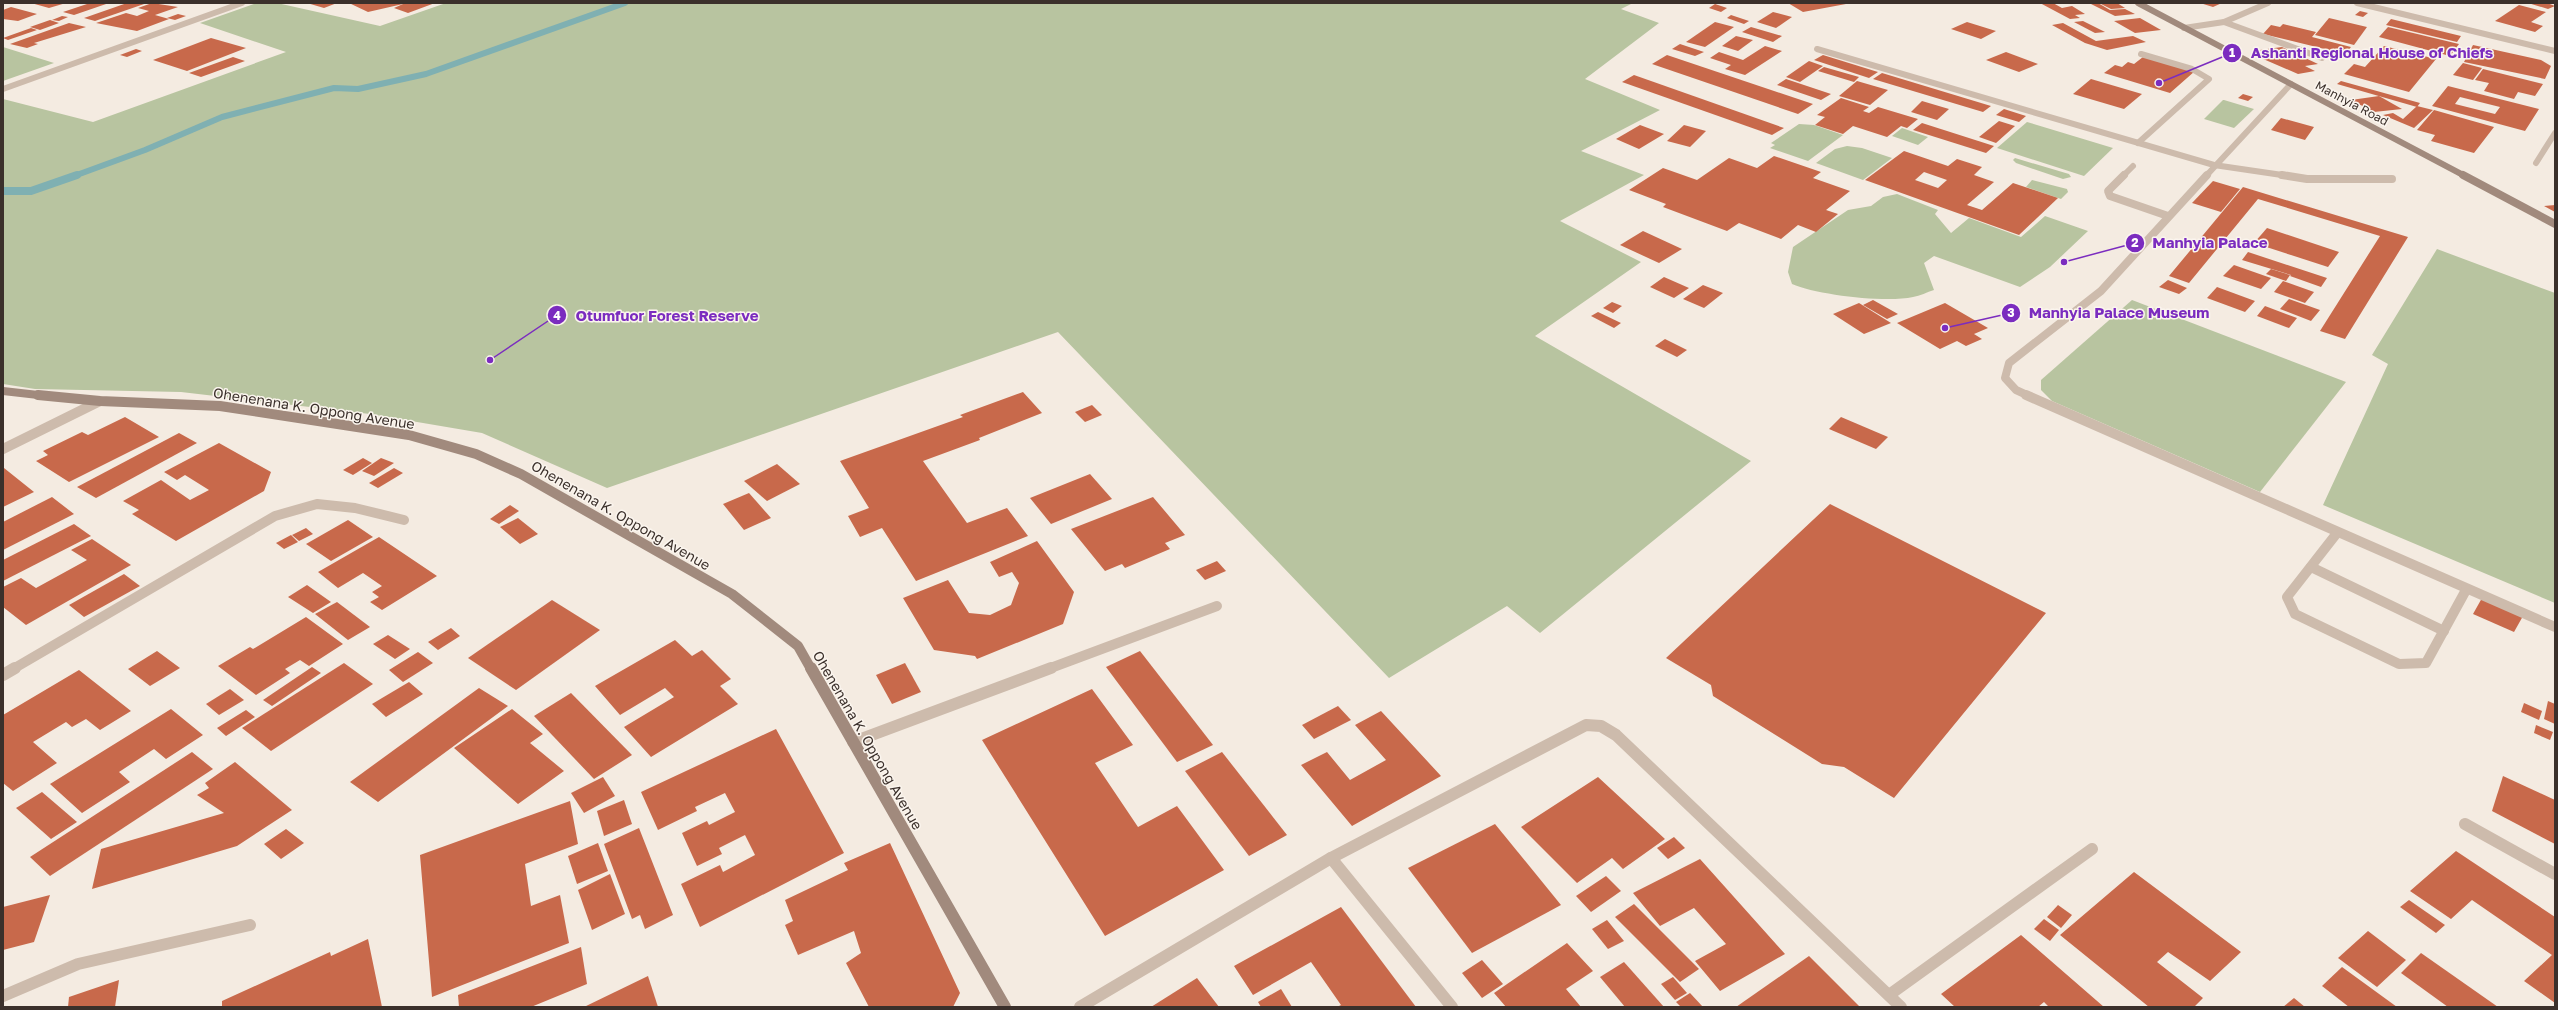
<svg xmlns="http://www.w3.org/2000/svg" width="2558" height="1010" font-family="'Golos Text',sans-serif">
	<rect width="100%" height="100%" fill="#f4ebe1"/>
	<!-- green -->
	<g fill="#b8c4a0">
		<polygon points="257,3 277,3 380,26 446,3 1633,3 1621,9 1659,23 1585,79 1660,110 1581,151 1644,175 1560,221 1641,262 1535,336 1751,461 1540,633 1507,606 1389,678 1058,332 607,488 482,433 370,414 181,392 35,389 3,384 3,99 93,122 286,52 200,23"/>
		<polygon points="3,47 54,63 3,81"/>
		<polygon points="2223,100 2224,100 2254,109 2234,128 2204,119"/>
		<polygon points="2027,122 2113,148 2084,176 1997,148"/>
		<polygon points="1799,124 1814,125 1843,135 1808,161 1770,148 1775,145 1771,143"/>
		<polygon points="1902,128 1928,137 1918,145 1892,136"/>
		<polygon points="1847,146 1862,148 1892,158 1863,180 1816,163 1835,149"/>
		<polygon points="2015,158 2069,174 2071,177 2063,179 2016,163 2013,160"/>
		<polygon points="2032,180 2067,189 2068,192 2061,199 2026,187"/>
		<path d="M 1897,194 L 1938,210 L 1935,214 L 1951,233 L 1969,218 L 2021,237 L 2045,216 L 2088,231 L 2050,267 L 2020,287 L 1934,256 L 1924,263 L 1934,290 C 1927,292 1920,296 1913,297 C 1886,303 1817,295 1792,284 L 1788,272 L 1793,247 L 1848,210 L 1871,206 L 1883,197 Z"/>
		<polygon points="2437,249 2555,293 2555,603 2323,505 2388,364 2372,355"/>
		<polygon points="2132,300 2346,382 2260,492 2052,401 2041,390 2041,380"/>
	</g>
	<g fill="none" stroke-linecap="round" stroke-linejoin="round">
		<!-- stream-far1 -->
		<polyline stroke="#7fb0b2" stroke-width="6" points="74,176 145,150 222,117 334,88 358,89 426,74 625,3"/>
		<!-- stream -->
		<polyline stroke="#7fb0b2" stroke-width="8" points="3,191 31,191 77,175"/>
	</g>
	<!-- building -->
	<g fill="#c8694b" fill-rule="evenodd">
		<polygon points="31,3 66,3 49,8"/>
		<polygon points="90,3 109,3 74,15 63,12"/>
		<polygon points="127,3 147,3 95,21 84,18"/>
		<polygon points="152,3 178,7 155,15 169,19 137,31 96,23 126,13 137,16 149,11 138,8"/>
		<polygon points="307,3 337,3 324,8"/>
		<polygon points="349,3 435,3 408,13 394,8 403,4 368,12"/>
		<polygon points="1788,3 1846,3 1846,4 1803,12"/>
		<polygon points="2040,3 2053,3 2062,8 2072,6 2085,14 2075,15 2080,18 2070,19"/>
		<polygon points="2080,3 2098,3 2110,10 2125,9 2135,14 2115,16 2091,4"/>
		<polygon points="2099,3 2117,3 2125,8 2111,9"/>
		<polygon points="2200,3 2222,3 2213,7"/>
		<polygon points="2528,3 2547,3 2555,6 2548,9"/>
		<polygon points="1715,4 1727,8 1721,12 1709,8"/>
		<polygon points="2519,5 2546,12 2531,22 2543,26 2535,32 2495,21"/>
		<polygon points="11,7 37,14 18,21 3,19 3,10"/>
		<polygon points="2360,11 2368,13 2363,17 2355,15"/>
		<polygon points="1773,12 1792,17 1776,28 1757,22"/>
		<polygon points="178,14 186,16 175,20 167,18"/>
		<polygon points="1731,15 1749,21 1744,24 1727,18"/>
		<polygon points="62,16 68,17 59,21 52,20"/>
		<polygon points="2140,18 2161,30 2135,33 2114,21"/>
		<polygon points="2329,18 2367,27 2354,45 2315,35"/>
		<polygon points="2391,19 2461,36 2457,42 2386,25"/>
		<polygon points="50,20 59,23 40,30 30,27"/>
		<polygon points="2083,21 2105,32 2095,33 2074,22"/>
		<polygon points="1715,22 1734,27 1705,47 1686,42"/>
		<polygon points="1967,22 1996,31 1981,39 1951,29"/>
		<polygon points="69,23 86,27 34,43 38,44 27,48 10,44"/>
		<polygon points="2063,23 2096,41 2133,36 2146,42 2107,50 2085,43 2052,25"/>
		<polygon points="2283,24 2316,32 2312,37 2351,47 2345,54 2263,34 2271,25 2280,27"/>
		<polygon points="1751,27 1782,36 1773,42 1742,32"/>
		<polygon points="2388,27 2459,44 2450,56 2379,37"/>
		<polygon points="31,28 37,30 8,40 3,38"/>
		<polygon points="1736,36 1753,40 1738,51 1722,46"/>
		<polygon points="211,38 246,48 187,71 153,60"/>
		<polygon points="1680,44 1704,52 1695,56 1672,49"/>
		<polygon points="2473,45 2541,60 2551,66 2545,79 2464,62"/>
		<polygon points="1765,46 1782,51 1745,75 1725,69 1731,65 1710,58 1719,52 1743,60"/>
		<polygon points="2384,46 2436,59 2409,92 2344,74 2354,64 2365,67"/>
		<polygon points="2282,47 2318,64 2305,66 2315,71 2298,74 2254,55 2265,53 2260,50"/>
		<polygon points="136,49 142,51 127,57 120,55"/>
		<polygon points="2006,52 2038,64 2019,72 1986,60"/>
		<polygon points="1667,55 1813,104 1798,114 1652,64"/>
		<polygon points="1823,55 1878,72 1869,78 1814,60"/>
		<polygon points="233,57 245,61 201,77 189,73"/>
		<polygon points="2143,57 2195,71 2170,93 2104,73 2115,65 2122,67 2128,62 2134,64"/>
		<polygon points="1809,61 1823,66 1800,82 1786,77"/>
		<polygon points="2463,63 2482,68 2473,80 2453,75"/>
		<polygon points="1824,67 1859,77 1854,82 1818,71"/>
		<polygon points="2483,69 2543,84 2535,96 2518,92 2514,99 2484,91 2489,83 2475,80"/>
		<polygon points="1882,73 1991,106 1983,112 1873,79"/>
		<polygon points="1634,75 1784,128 1772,135 1622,82"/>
		<polygon points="1786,79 1831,94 1821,100 1777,85"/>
		<polygon points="2091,79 2142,94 2124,109 2073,94"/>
		<polygon points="1857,81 1888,90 1870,105 1839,96"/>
		<polygon points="2341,81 2420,103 2417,107 2337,84"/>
		<path d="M 2448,86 L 2539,109 L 2525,131 L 2432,106 ZM 2460,97 L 2500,107 L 2495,114 L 2455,104 Z"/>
		<polygon points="2243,94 2253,97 2248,101 2238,98"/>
		<polygon points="2379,96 2402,109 2374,112 2351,100"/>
		<polygon points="1841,98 1869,107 1863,111 1869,113 1878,107 1918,119 1907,128 1901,126 1887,137 1853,126 1843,134 1815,125 1825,117 1817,115"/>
		<polygon points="1922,101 1949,109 1937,120 1911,112"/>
		<polygon points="2417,106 2433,110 2414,128 2383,115 2393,113 2403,119"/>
		<polygon points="2004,109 2026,116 2019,122 1996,115"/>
		<polygon points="2434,110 2494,127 2474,153 2431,141 2435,135 2417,130"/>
		<polygon points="2281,118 2314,127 2305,140 2271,130"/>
		<polygon points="1999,121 2015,126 1996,143 1979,137"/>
		<polygon points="1922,123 1994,146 1986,153 1913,130"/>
		<polygon points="1640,125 1664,134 1639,149 1616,139"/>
		<polygon points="1684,125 1706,131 1690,147 1667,141"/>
		<path d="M 1904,151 L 1948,166 L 1957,159 L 1982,167 L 1974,175 L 1994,182 L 1967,205 L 1982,210 L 2013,183 L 2058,198 L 2019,235 L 1865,180 ZM 1924,172 L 1947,180 L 1938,188 L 1915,180 Z"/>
		<polygon points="1774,156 1821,172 1813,178 1850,191 1826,210 1838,214 1816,232 1798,225 1781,239 1739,223 1727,231 1663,207 1666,204 1629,190 1663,168 1697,180 1729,158 1757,168"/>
		<polygon points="2213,181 2240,189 2221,212 2192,203"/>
		<polygon points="2243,187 2408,237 2345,339 2320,331 2380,236 2258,199 2189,283 2169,276"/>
		<polygon points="2555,205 2555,212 2544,206"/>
		<polygon points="2267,228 2339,252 2328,267 2254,243"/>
		<polygon points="1643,231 1682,249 1659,263 1620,245"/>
		<polygon points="2248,252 2327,278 2321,287 2290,276 2291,275 2242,260"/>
		<polygon points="2234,265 2271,278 2261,289 2223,276"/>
		<polygon points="2271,269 2290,275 2286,281 2266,274"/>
		<polygon points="1664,277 1689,288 1674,298 1650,287"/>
		<polygon points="2168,280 2187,288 2179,294 2159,287"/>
		<polygon points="2283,281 2314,292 2305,303 2274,292"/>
		<polygon points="1703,285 1723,293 1704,308 1683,299"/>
		<polygon points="2217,287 2255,301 2245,312 2207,298"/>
		<polygon points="2289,299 2320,310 2311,321 2280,309"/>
		<polygon points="1873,300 1898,314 1887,319 1863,305"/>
		<polygon points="1612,302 1622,306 1613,313 1603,308"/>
		<polygon points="1859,303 1891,323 1864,334 1833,314"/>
		<polygon points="1945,303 1988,328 1974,334 1982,339 1966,346 1957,341 1940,349 1897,323"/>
		<polygon points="2265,306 2297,318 2289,328 2257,316"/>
		<polygon points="1598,312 1621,323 1614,328 1591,316"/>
		<polygon points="1665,339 1687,350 1677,357 1655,346"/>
		<polygon points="1023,392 1042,413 979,438 980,440 923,461 967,523 1007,508 1028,536 916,581 882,528 860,537 848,516 869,508 840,461 963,417 960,415"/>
		<polygon points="1092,405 1102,415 1085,422 1075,412"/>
		<polygon points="125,417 159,437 69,482 36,461 48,455 43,451 82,432 88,435"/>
		<polygon points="1841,417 1888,437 1876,449 1829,429"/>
		<polygon points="179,433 197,443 96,498 77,487"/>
		<polygon points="219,443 271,472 264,491 176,541 132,514 139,510 123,501 161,480 190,500 209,490 185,475 177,480 164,472"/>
		<polygon points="363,458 372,463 353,475 343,470"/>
		<polygon points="381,458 394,463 374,476 362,471"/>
		<polygon points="777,464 800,484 767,501 744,481"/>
		<polygon points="3,468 4,468 34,492 3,507"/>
		<polygon points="394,468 403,473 378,488 369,483"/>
		<polygon points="1090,474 1112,499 1051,524 1030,498"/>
		<polygon points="749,493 771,518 744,530 723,504"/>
		<polygon points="52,497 74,514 3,550 3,522"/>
		<polygon points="1153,497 1185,535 1165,543 1170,549 1125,568 1122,564 1105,571 1071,529"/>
		<polygon points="1830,504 2046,613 1894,798 1844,767 1822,764 1713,696 1711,685 1666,658"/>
		<polygon points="510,505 519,511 499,524 490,519"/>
		<polygon points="518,518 538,534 520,544 500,527"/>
		<polygon points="348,520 373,537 331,561 306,544"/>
		<polygon points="74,524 91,536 3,581 3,560"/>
		<polygon points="306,528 313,534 299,541 292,535"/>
		<polygon points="291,535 298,542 284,549 276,543"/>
		<polygon points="379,537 437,576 382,610 370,602 379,597 372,592 382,586 363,573 338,588 318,572"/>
		<polygon points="92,539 131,565 26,625 3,607 3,587 21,578 36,588 87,560 71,550"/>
		<polygon points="1037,541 1074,592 1063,624 977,659 975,656 934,650 903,598 948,580 969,613 990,615 1011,605 1019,583 1012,572 999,577 990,562"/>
		<polygon points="1217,561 1226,571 1205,580 1196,570"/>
		<polygon points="124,574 140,586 84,617 69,605"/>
		<polygon points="307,585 331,602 313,613 288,597"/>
		<polygon points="2482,598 2523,616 2514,632 2473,614"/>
		<polygon points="552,600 600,630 516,690 468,658"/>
		<polygon points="337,602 370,627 348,640 315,614"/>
		<polygon points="306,617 343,644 309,666 300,660 285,669 290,673 256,695 218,666 250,647 253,649"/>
		<polygon points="451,628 460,636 438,650 428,642"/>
		<polygon points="388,635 410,649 395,659 373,644"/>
		<polygon points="675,640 692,656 702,650 731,679 720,686 738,704 651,757 624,727 674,697 665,688 620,715 595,686"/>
		<polygon points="157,651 180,668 150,686 128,669"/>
		<polygon points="1140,651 1213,745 1177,762 1106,667"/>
		<polygon points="418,652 433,663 403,682 389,670"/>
		<polygon points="344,663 373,684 271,751 242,728"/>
		<polygon points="905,663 921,692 892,704 876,675"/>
		<polygon points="312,667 321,673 272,706 263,700"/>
		<polygon points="79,670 131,711 100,730 86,719 72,727 66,722 33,742 57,763 13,791 3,783 3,715"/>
		<polygon points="409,682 423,694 386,717 372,704"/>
		<polygon points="479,688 508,706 378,802 350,782"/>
		<polygon points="230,689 244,700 219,715 206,704"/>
		<polygon points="1092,689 1133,745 1095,763 1138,827 1177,806 1224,870 1105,936 982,740"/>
		<polygon points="571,693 632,755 594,779 534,716"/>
		<polygon points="2548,701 2555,704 2555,724 2544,719"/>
		<polygon points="2524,703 2542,711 2539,720 2521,712"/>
		<polygon points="1338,706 1351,720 1314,739 1302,725"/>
		<polygon points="171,709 203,735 166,759 154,749 119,772 130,782 82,813 50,784"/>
		<polygon points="512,709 543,734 530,743 564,771 518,804 454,748"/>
		<polygon points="246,710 255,717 226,736 217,728"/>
		<polygon points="1381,711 1441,776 1352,826 1301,765 1327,752 1350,780 1386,760 1355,725"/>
		<polygon points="2536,725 2553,732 2550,740 2534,733"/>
		<polygon points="776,729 844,853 700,927 681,884 720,865 723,872 755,855 745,835 719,848 722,854 697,866 682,833 707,821 709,825 735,812 725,793 695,807 697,811 658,830 641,792"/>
		<polygon points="192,752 213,769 50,876 30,857"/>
		<polygon points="1222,752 1287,835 1249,856 1185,771"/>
		<polygon points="235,762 292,810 237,846 92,889 101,849 224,813 197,795 209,788 205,783"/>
		<polygon points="2503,776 2555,800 2555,844 2492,811"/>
		<polygon points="603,777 615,796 584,813 571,793"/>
		<polygon points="1598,777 1665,839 1623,869 1612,858 1577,883 1521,827"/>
		<polygon points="42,792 77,822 51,839 16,808"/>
		<polygon points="624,800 632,824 604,836 597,811"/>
		<polygon points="570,801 578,844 525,864 531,906 560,895 569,943 432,997 420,855"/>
		<polygon points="1495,824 1561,905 1472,953 1408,868"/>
		<polygon points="639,828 673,915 645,929 640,915 632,919 604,844"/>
		<polygon points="286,829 304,843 281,859 264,844"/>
		<polygon points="1674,837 1685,848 1668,859 1657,848"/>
		<polygon points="598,843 608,871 577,884 568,856"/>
		<polygon points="890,843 960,993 953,1007 869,1007 846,963 861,953 854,931 798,955 785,925 793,921 785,900 848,870 844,863"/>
		<polygon points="2456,851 2555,917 2555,1003 2524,981 2552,955 2472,900 2451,919 2410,891"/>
		<polygon points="1700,859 1785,954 1720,991 1695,961 1726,944 1694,908 1660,926 1633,893"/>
		<polygon points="2134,872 2241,952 2210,981 2168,952 2157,962 2203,998 2194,1007 2149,1007 2060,935"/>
		<polygon points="610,874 625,914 592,930 578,890"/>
		<polygon points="1606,876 1621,891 1591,912 1576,896"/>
		<polygon points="50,895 34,942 3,950 3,907"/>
		<polygon points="2409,900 2445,925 2436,933 2400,907"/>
		<polygon points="1634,904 1699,969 1680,982 1615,917"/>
		<polygon points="2058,905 2072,915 2061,928 2047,917"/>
		<polygon points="1341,907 1416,1007 1337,1007 1341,1005 1311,962 1253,995 1234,966"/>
		<polygon points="2044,919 2059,930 2050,941 2034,929"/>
		<polygon points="1607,920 1624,941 1608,949 1592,929"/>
		<polygon points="2368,931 2406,960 2377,987 2338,958"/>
		<polygon points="2021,935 2104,1007 2049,1007 2044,1002 2038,1007 1955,1007 1941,994"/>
		<polygon points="368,939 382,1007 222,1007 222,1001 330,952 331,956"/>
		<polygon points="1567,943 1593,971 1566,989 1581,1007 1506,1007 1494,993"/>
		<polygon points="581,947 587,984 531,1007 459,1007 458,995"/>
		<polygon points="2421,953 2498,1007 2448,1007 2401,973"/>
		<polygon points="1809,956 1860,1007 1736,1007"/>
		<polygon points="1482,960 1503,984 1482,998 1462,973"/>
		<polygon points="1624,962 1664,1007 1625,1007 1600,977"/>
		<polygon points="2342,967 2397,1007 2349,1007 2322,986"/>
		<polygon points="648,976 658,1007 584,1007"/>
		<polygon points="1673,977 1687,993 1675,1000 1661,984"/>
		<polygon points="1197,978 1219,1007 1151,1007"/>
		<polygon points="119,980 115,1007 68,1007 69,997"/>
		<polygon points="1281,989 1292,1007 1261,1007 1258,1002"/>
		<polygon points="1690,993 1703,1007 1681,1007 1676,1002"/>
		<polygon points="2294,998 2305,1007 2283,1007"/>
	</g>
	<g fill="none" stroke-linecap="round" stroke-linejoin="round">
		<!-- lane-far2 -->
		<g stroke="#cdbbac" stroke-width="6">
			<polyline points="2224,22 2322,58"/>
			<polyline points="2184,28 2224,22 2268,3"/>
			<polyline points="1817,49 2214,165 2289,176"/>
			<polyline points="2138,143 2209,79 2192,69 2141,54"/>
			<polyline points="2123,176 2133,166"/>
			<polyline points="2206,176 2291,84"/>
		</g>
		<!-- lane-far1 -->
		<g stroke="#cdbbac" stroke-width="8">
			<polyline points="2124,175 2108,191 2110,196 2168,216"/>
			<polyline points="2282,175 2307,179 2392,179"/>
			<polyline points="2029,396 2016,390 2005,378 2009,363 2101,291 2207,175"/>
		</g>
		<!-- lane -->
		<g stroke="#cdbbac" stroke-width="10">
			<polyline points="2026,395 2555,627"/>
			<polyline points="2337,533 2287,597 2295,614 2399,664 2426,663 2466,590"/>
			<polyline points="2311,567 2444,631"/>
		</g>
		<!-- street-far2 -->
		<g stroke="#cdbbac" stroke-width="6">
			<polyline points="2357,3 2555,51"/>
			<polyline points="3,89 242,3"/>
			<polyline points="2536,163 2555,133"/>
		</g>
		<!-- street-far1 -->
		<g stroke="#cdbbac" stroke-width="10">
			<polyline points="3,449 100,401"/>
			<polyline points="13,669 275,516 317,504 355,508 404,520"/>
			<polyline points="1048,669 1217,606"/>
		</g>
		<!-- street -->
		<g stroke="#cdbbac" stroke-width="12">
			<polyline points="3,675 15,668"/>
			<polyline points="853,742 1051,668"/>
			<polyline points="2465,824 2555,874"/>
			<polyline points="1331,858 1452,1007"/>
			<polyline points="1889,995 2092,849"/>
			<polyline points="3,996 78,964 250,925"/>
			<polyline points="1080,1007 1331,858 1586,725 1601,726 1616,735 1901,1007"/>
		</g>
		<!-- secondary-far3 -->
		<polyline stroke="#a18a7d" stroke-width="6" points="2138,3 2465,176"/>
		<!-- secondary-far2 -->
		<g stroke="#a18a7d" stroke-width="8">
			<polyline points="2463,175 2555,224"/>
			<polyline points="3,391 47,396"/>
		</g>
		<!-- secondary-far1 -->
		<polyline stroke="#a18a7d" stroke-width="10" points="38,395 100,401 220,406 409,435 476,454 521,474 732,594 798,646 811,669"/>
		<!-- secondary -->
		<polyline stroke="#a18a7d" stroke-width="12" points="811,668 1005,1007"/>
	</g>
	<g text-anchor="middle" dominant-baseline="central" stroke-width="3" stroke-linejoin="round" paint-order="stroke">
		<!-- far-street labels -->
		<g font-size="12" fill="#3b302b" stroke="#fbf5ee">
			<text transform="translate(2352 103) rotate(28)">Manhyia Road</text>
		</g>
		<!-- street labels -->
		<g font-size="14" fill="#3b302b" stroke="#fbf5ee">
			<text transform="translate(314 408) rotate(9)">Ohenenana K. Oppong Avenue</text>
			<text transform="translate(621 515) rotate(30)">Ohenenana K. Oppong Avenue</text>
			<text transform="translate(868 740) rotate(60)">Ohenenana K. Oppong Avenue</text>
		</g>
	</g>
	<!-- callouts -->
	<path fill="none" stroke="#7b2cbf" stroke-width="1.5" d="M2159 83L2232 53M2064 262L2135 243M1945 328L2011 313M490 360L557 315"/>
	<g fill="#7b2cbf" stroke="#fbf5ee" stroke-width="1.5">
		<circle cx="2159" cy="83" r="4"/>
		<circle cx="2064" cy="262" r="4"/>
		<circle cx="1945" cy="328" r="4"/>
		<circle cx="490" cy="360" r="4"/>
		<circle cx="2232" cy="53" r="10"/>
		<circle cx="2135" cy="243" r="10"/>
		<circle cx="2011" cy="313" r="10"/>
		<circle cx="557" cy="315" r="10"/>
	</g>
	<g font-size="12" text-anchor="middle" font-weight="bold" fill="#fff">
		<text x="2232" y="57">1</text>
		<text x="2135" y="247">2</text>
		<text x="2011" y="317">3</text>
		<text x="557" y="320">4</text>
	</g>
	<g font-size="15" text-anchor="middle" font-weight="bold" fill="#7b2cbf" stroke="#fbf5ee" stroke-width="3" stroke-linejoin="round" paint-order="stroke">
		<text x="2372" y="58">Ashanti Regional House of Chiefs</text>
		<text x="2210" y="248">Manhyia Palace</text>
		<text x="2119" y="318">Manhyia Palace Museum</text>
		<text x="667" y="321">Otumfuor Forest Reserve</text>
	</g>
	<!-- border -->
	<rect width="2558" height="1010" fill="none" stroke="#3b302b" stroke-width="8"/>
</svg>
